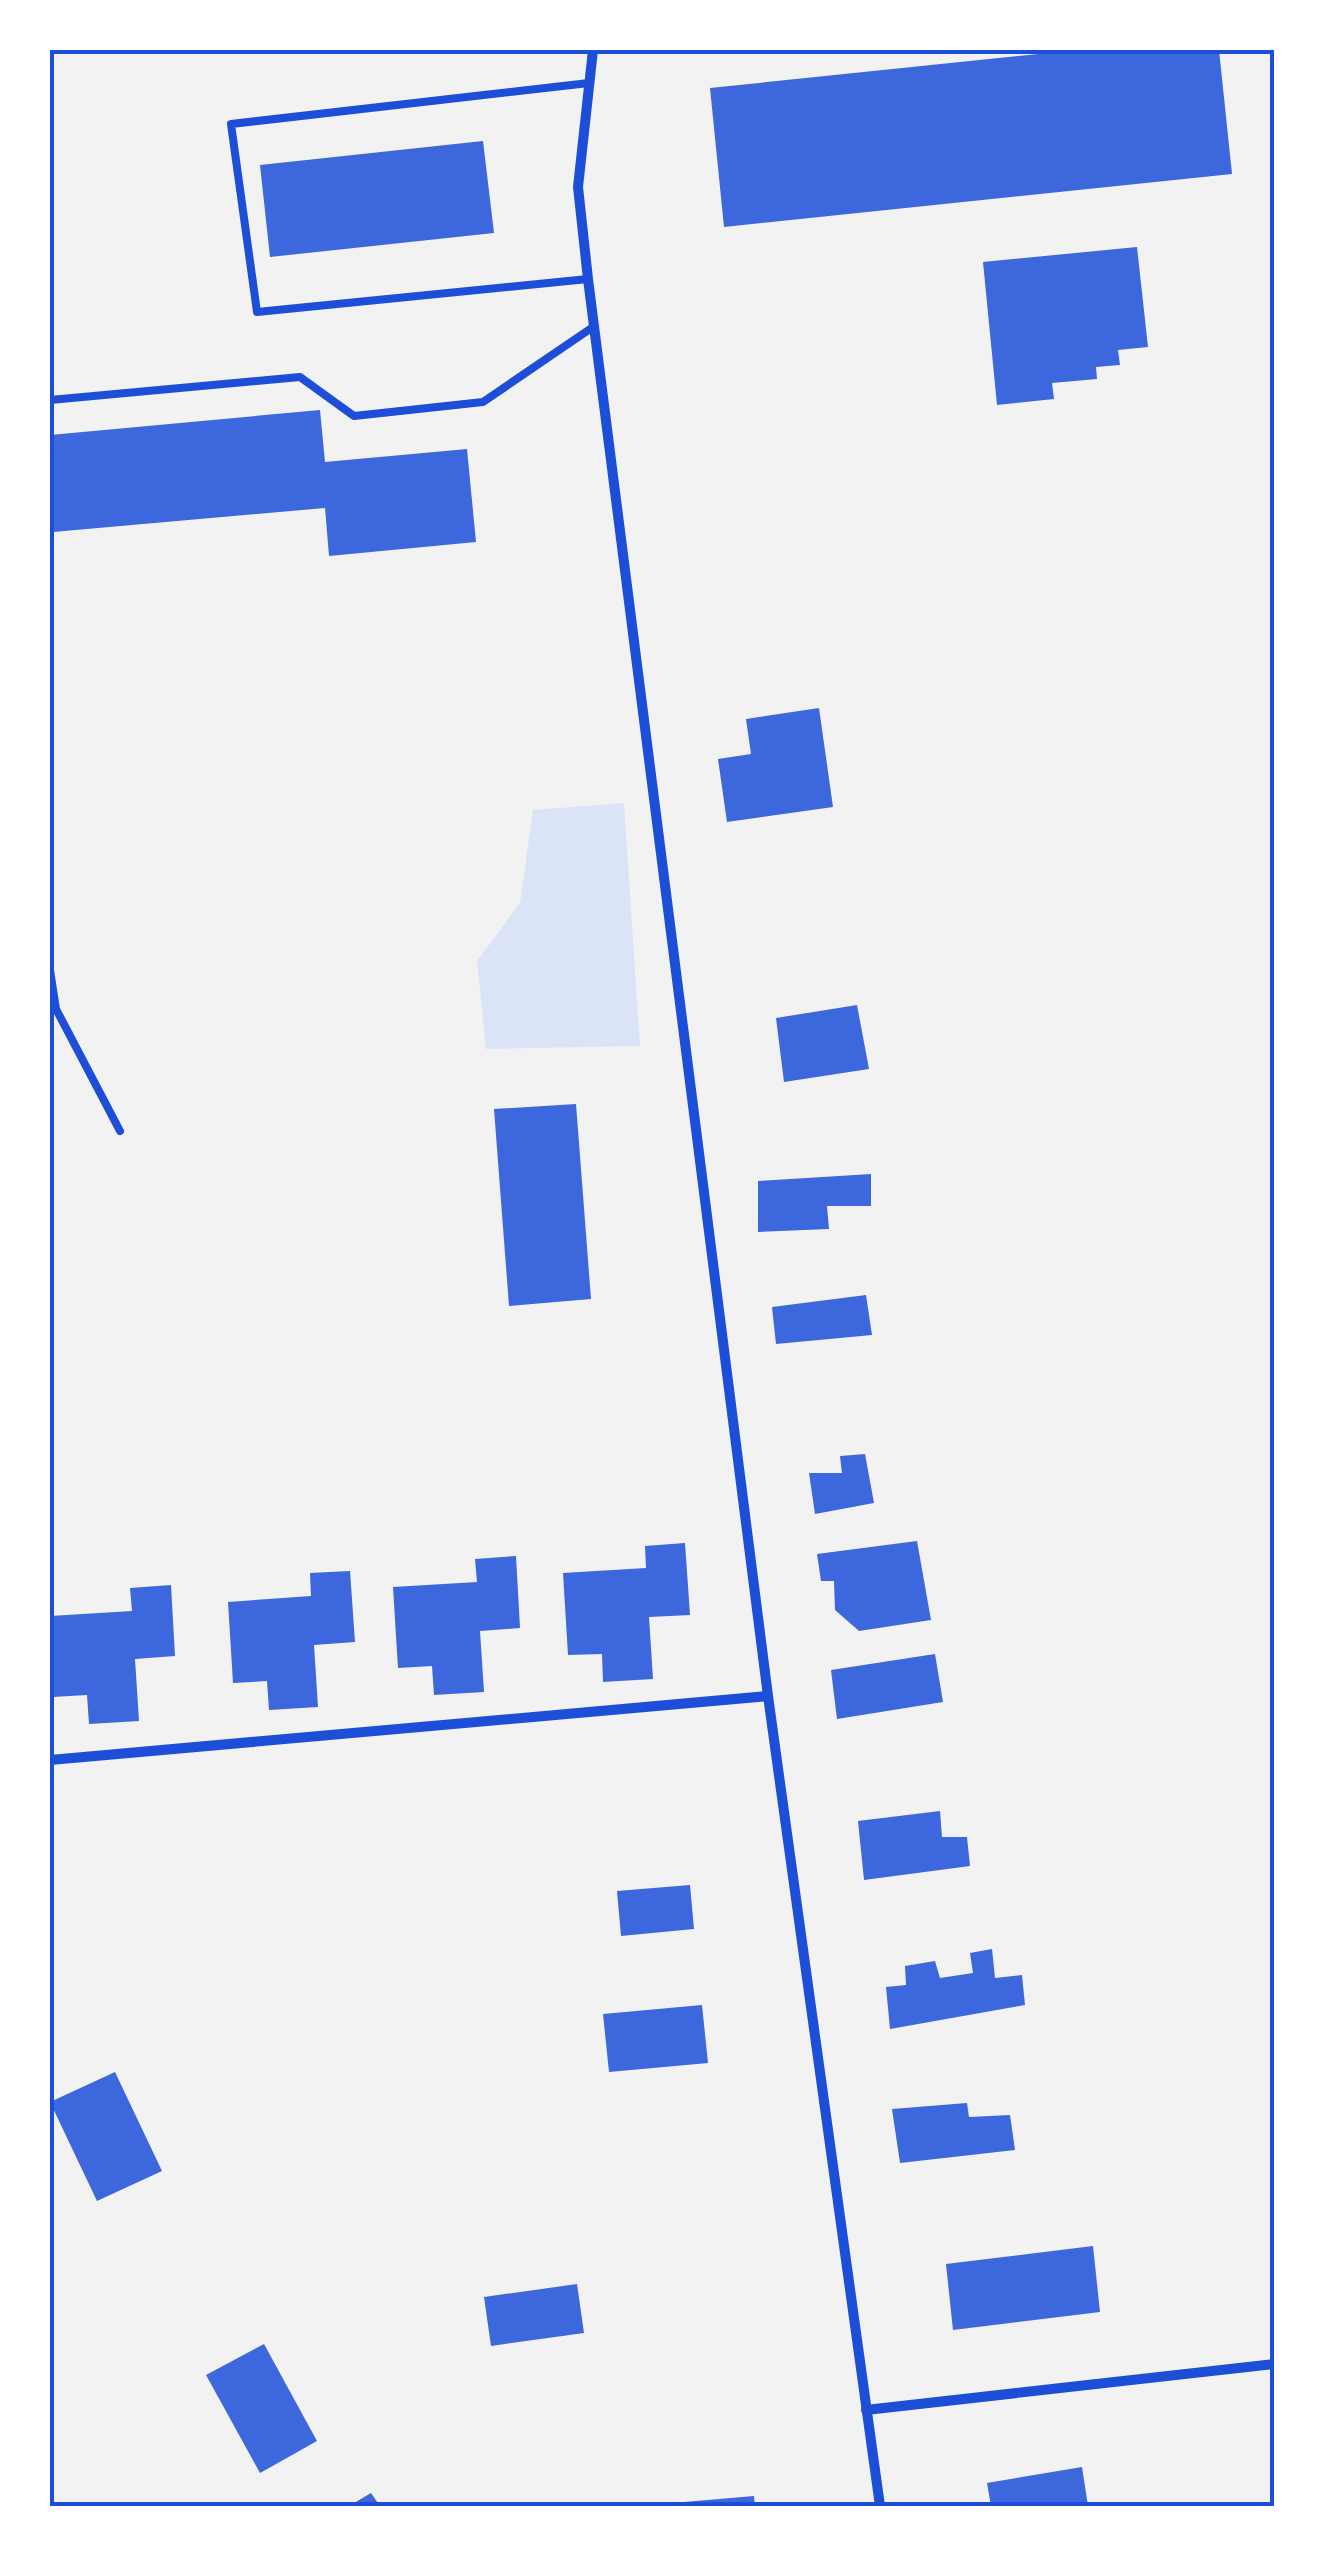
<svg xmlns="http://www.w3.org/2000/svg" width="1324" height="2556" font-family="Arial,sans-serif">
	<rect width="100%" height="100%" fill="#f2f2f2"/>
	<!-- green -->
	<polygon fill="#dbe4f7" points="624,803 640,1046 486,1049 477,961 520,903 533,810"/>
	<!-- building -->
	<g fill="#3d67dc">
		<polygon points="1077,50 1219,50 1232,174 724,227 710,88"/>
		<polygon points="483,141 494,233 270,257 260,165"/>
		<polygon points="1137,247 1148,347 1118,350 1120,365 1096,367 1097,379 1052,383 1054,399 997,405 983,262"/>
		<polygon points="320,410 325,462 467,449 476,542 329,556 325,508 53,532 50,435"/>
		<polygon points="819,708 833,807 727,822 718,759 751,754 746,719"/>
		<polygon points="857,1005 869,1069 784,1082 776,1018"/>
		<polygon points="576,1104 591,1299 509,1306 494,1109"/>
		<polygon points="871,1174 871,1206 827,1206 829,1229 758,1232 758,1181"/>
		<polygon points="866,1295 872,1335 776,1344 772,1307"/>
		<polygon points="865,1454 874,1503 815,1514 809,1473 842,1473 840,1456"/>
		<polygon points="917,1541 931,1620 859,1631 835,1610 834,1581 821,1581 817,1554"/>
		<polygon points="685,1543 690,1615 649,1617 653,1679 603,1682 602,1654 568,1655 563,1573 646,1568 645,1546"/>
		<polygon points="516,1556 520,1628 480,1631 484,1692 434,1695 432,1666 398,1668 393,1587 477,1582 475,1559"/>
		<polygon points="350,1571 355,1642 314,1645 318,1707 269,1710 267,1681 233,1683 228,1602 311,1596 310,1573"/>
		<polygon points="171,1585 175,1656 135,1659 139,1721 89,1724 87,1695 53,1697 50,1616 132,1611 130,1588"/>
		<polygon points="935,1654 943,1702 837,1719 831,1670"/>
		<polygon points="940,1811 942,1837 967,1837 970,1866 864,1880 858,1821"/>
		<polygon points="690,1885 694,1929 621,1936 617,1891"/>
		<polygon points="992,1949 995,1978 1022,1975 1025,2005 890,2029 886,1987 906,1985 905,1966 935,1961 940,1978 973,1973 970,1953"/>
		<polygon points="702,2005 708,2063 609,2072 603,2014"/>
		<polygon points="115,2072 162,2171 97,2201 50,2102"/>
		<polygon points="967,2103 969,2117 1010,2115 1015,2150 900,2163 892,2109"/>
		<polygon points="1093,2246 1100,2312 953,2330 946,2264"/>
		<polygon points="577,2284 584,2333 491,2346 484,2297"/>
		<polygon points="264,2344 317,2441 260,2473 206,2375"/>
		<polygon points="1082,2467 1088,2506 991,2506 987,2483"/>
		<polygon points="371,2493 380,2506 349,2506"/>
		<polygon points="754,2496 755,2506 672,2506 672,2503"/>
	</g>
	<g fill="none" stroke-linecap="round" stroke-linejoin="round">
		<!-- service -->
		<g stroke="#1d4ed8" stroke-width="8">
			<polyline points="588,279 257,312 231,124 589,83"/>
			<polyline points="50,400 300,377 354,416 483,402 593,327"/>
			<polyline points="50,970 56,1009 120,1131"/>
		</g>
		<!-- minor -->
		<g stroke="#1d4ed8" stroke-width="10">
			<polyline points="593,50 578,187 588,279 768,1696 880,2506"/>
			<polyline points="50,1760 768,1696"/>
			<polyline points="866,2410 1274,2364"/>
		</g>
	</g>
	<!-- border -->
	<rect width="1324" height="2556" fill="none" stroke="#ffffff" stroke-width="105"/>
	<rect x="52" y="52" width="1220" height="2452" fill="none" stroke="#1d4ed8" stroke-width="4"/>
</svg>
